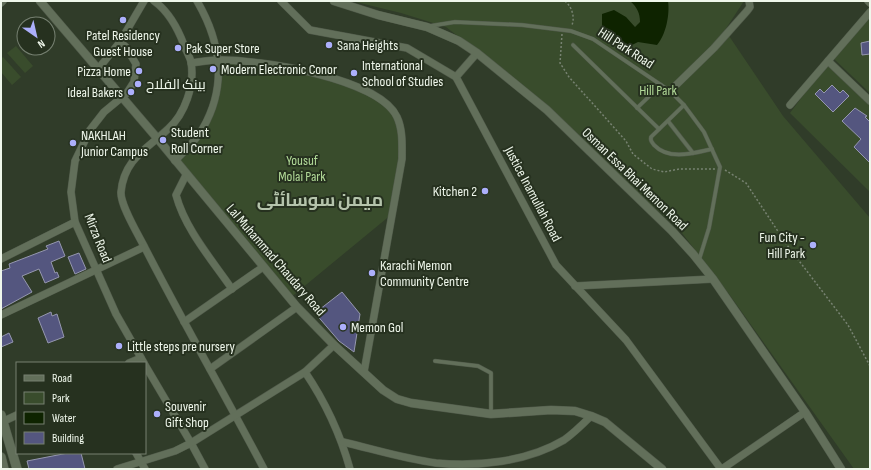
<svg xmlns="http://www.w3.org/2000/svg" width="871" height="470" font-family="'Sofia Sans Condensed',Cairo,sans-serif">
	<rect width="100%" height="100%" fill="#303c29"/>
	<!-- green -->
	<g fill="#394c2c">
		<polygon points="352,1 744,1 725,30 783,116 870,218 870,469 854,469 729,294 682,233 518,83 446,27 401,13"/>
		<polygon points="870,15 870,93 833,58"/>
		<polygon points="16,46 33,66 25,73 7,53"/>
		<polygon points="3,57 21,77 12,85 1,72 1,59"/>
		<polygon points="219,60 282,66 340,81 389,105 402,135 392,214 290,298 175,160 211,113"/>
		<polygon points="826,65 829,66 870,104 870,192 790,113"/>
	</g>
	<!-- water -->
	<path fill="#0e2300" d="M 630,1 L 668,1 C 670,14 666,35 657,45 L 638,42 L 630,46 L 613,40 L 602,31 L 602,14 L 614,10 L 626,17 L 635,27 L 640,22 C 640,13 637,7 630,1 Z"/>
	<!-- building -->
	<g fill="#54567f" stroke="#9597af">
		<polygon points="870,41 870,54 862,55 861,43"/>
		<polygon points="832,85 840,93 843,90 849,96 833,112 815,94 820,89 824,93"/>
		<polygon points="855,108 867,116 865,117 870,122 870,163 854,147 861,139 842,121"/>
		<polygon points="59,241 65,256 51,262 55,273 57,272 59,277 45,283 39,269 22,276 32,292 1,309 1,271 10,268 9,264 48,249 46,246"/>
		<polygon points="79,253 86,269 75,274 68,257"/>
		<polygon points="342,292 360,314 354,352 339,341 315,313"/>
		<polygon points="51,312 52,316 57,314 64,337 48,343 38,318"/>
		<polygon points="9,333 13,342 1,347 1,337"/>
		<polygon points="68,453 81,453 85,469 29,469 27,461"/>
	</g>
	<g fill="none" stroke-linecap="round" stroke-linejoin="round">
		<defs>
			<g id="service">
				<polyline points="430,26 455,22 522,25 571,31 593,39 670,91 684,105 704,132 720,167 709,228 699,260"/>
				<polyline points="573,45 659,129"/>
				<path d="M 684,105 L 651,137 C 650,141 652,142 654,145 C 669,161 694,153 712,149"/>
				<polyline points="637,108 661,85"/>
				<polyline points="668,121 693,153"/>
				<polyline points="435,361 478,366 491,373 491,414"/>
			</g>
			<g id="minor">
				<path d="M 154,1 C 168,11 178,29 184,45 C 186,51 190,57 191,62 C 195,85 185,114 168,129 C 147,149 124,159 121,192 C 120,205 139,236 145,248 C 183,322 225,395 264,469"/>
				<polyline points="281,1 310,30 407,48 456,77 556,265 626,340 721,469"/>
				<polyline points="868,1 870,3"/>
				<polyline points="1,3 3,1"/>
				<polyline points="120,42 126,47 136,64 134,82 127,93 104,112 90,130 75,161 71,192 75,222 116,314 144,363"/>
				<polyline points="828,61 870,101"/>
				<path d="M 191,63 C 200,62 209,60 218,60 C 258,59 379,78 397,117 C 403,130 402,145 402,159 L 364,372"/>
				<polyline points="98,69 120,42 144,1"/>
				<polyline points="456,77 477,53"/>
				<polyline points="670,91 714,48 747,11 750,7 749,1"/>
				<polyline points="790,105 870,12"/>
				<path d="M 175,161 C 184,151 197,140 203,128 C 227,86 221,42 197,1"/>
				<path d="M 186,175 L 176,195 C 185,229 212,260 232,289"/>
				<polyline points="1,259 75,222"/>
				<polyline points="575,286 713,279"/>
				<polyline points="1,315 144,247"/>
				<polyline points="184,322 263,267"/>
				<polyline points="129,363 141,358"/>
				<polyline points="145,365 191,443 205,469"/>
				<polyline points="210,369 297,307"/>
				<path d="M 305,372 C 326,403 340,433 350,469"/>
				<polyline points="4,421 17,415"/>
				<path d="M 343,442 C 373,449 405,459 436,463 C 477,467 527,462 564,440 C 574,433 582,425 591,416"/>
				<polyline points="136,453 145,469"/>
				<polyline points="117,469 175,451 191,443 305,372 334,345"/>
				<polyline points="722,469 805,412"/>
			</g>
			<g id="tertiary">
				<polyline points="40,1 157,138 297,307 334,345 383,390 397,399 411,403 491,414 551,410 575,411 591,416 605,422 662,469"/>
				<polyline points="334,1 378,15 427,27 459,41 477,53 547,110 672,231 693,254 713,279 805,412 841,469"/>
			</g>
			<g id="secondary">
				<polyline points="1,415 17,469"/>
				<polyline points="1,457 4,469"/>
			</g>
		</defs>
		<!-- service casing -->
		<use href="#service" stroke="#505a4a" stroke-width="4.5"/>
		<!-- minor casing -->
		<use href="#minor" stroke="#505a4a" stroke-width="8"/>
		<!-- tertiary casing -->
		<use href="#tertiary" stroke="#505a4a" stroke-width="9"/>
		<!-- secondary casing -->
		<use href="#secondary" stroke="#505a4a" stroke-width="10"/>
		<!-- path -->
		<g stroke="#778271" stroke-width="1.5" stroke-dasharray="2 2" stroke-linecap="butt">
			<path d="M 565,1 C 572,7 575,17 572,25"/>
			<polyline points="562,34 560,63 569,77 626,141 633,154 652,169 664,172 679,169 715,169"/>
			<polyline points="725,170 746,183 787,245 848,325 870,366"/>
		</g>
		<!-- service -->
		<use href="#service" stroke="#626f5a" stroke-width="3.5"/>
		<!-- minor -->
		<use href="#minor" stroke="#626f5a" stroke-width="7"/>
		<!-- tertiary -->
		<use href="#tertiary" stroke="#626f5a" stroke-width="8"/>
		<!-- secondary -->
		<use href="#secondary" stroke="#626f5a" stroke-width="9"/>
	</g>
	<!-- markers -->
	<g fill="#acaffb" stroke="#26311f" stroke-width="1.5">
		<circle cx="123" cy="20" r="4"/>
		<circle cx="329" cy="45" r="4"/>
		<circle cx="178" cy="48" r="4"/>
		<circle cx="213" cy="69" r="4"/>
		<circle cx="139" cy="71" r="4"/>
		<circle cx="354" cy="73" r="4"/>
		<circle cx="138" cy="84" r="4"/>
		<circle cx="131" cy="92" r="4"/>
		<circle cx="163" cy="140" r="4"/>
		<circle cx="73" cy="143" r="4"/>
		<circle cx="485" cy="191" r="4"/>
		<circle cx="813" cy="245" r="4"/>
		<circle cx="372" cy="273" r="4"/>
		<circle cx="343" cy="327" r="4"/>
		<circle cx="119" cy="346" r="4"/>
		<circle cx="157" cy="414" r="4"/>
	</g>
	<g text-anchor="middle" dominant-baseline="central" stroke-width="4" stroke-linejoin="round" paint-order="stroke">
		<!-- poi labels -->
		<g font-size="14" fill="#eff7eb" stroke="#26311f" text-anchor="start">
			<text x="123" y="35" text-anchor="middle">Patel Residency<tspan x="123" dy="16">Guest House</tspan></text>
			<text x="337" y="45">Sana Heights</text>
			<text x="186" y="48">Pak Super Store</text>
			<text x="362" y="65">International<tspan x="362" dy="16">School of Studies</tspan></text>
			<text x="221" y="69">Modern Electronic Conor</text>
			<text x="131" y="71" text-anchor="end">Pizza Home</text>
			<text x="146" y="84">بینک الفلاح</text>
			<text x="123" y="92" text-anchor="end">Ideal Bakers</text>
			<text x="171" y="132">Student<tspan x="171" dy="16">Roll Corner</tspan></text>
			<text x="81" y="135">NAKHLAH<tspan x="81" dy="16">Junior Campus</tspan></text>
			<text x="477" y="191" text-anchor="end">Kitchen 2</text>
			<text x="805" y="237" text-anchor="end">Fun City -<tspan x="805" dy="16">Hill Park</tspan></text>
			<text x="380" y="265">Karachi Memon<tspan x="380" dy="16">Community Centre</tspan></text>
			<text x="351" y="327">Memon Gol</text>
			<text x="127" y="346">Little steps pre nursery</text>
			<text x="165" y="406">Souvenir<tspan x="165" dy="16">Gift Shop</tspan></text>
		</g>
		<!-- street labels -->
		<g font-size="14" fill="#eff7eb" stroke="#26311f">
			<text transform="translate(626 48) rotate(33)">Hill Park Road</text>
			<text transform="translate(635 179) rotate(44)">Osman Essa Bhai Memon Road</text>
			<text transform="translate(533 194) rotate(62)">Justice Inamullah Road</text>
			<text transform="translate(98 238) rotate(68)">Mirza Road</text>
			<text transform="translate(276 260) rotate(49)">Lal Muhammad Chaudary Road</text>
		</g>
		<!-- park labels -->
		<g font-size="14" fill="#b2da98" stroke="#26311f">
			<text x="658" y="90">Hill Park</text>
			<text x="302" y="160">Yousuf<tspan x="302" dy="16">Molai Park</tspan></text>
		</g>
		<!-- district labels -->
		<g font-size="18" font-weight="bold" fill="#b5c4ac" stroke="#26311f">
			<text x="320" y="200">میمن سوسائٹی</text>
		</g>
	</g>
	<!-- border -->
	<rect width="871" height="470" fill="none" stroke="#eff7eb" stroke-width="4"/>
	<!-- legend -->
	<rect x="16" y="362" width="130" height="92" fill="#26311f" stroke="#768071"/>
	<rect x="24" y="375" width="20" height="6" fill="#626f5a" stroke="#768071"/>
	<text x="52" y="382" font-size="12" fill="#eff7eb">Road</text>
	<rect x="24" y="392" width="20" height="12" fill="#394c2c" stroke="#768071"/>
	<text x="52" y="402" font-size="12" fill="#eff7eb">Park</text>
	<rect x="24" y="412" width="20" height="12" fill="#0e2300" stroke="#768071"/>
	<text x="52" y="422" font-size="12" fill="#eff7eb">Water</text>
	<rect x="24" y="432" width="20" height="12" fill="#54567f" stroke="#768071"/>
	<text x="52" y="442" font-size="12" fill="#eff7eb">Building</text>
	<!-- north arrow -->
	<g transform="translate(36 36) rotate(146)"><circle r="19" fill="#26311f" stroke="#768071"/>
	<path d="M0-3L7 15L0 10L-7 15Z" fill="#acaffb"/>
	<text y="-6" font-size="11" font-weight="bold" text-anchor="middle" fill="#eff7eb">N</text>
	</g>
</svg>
